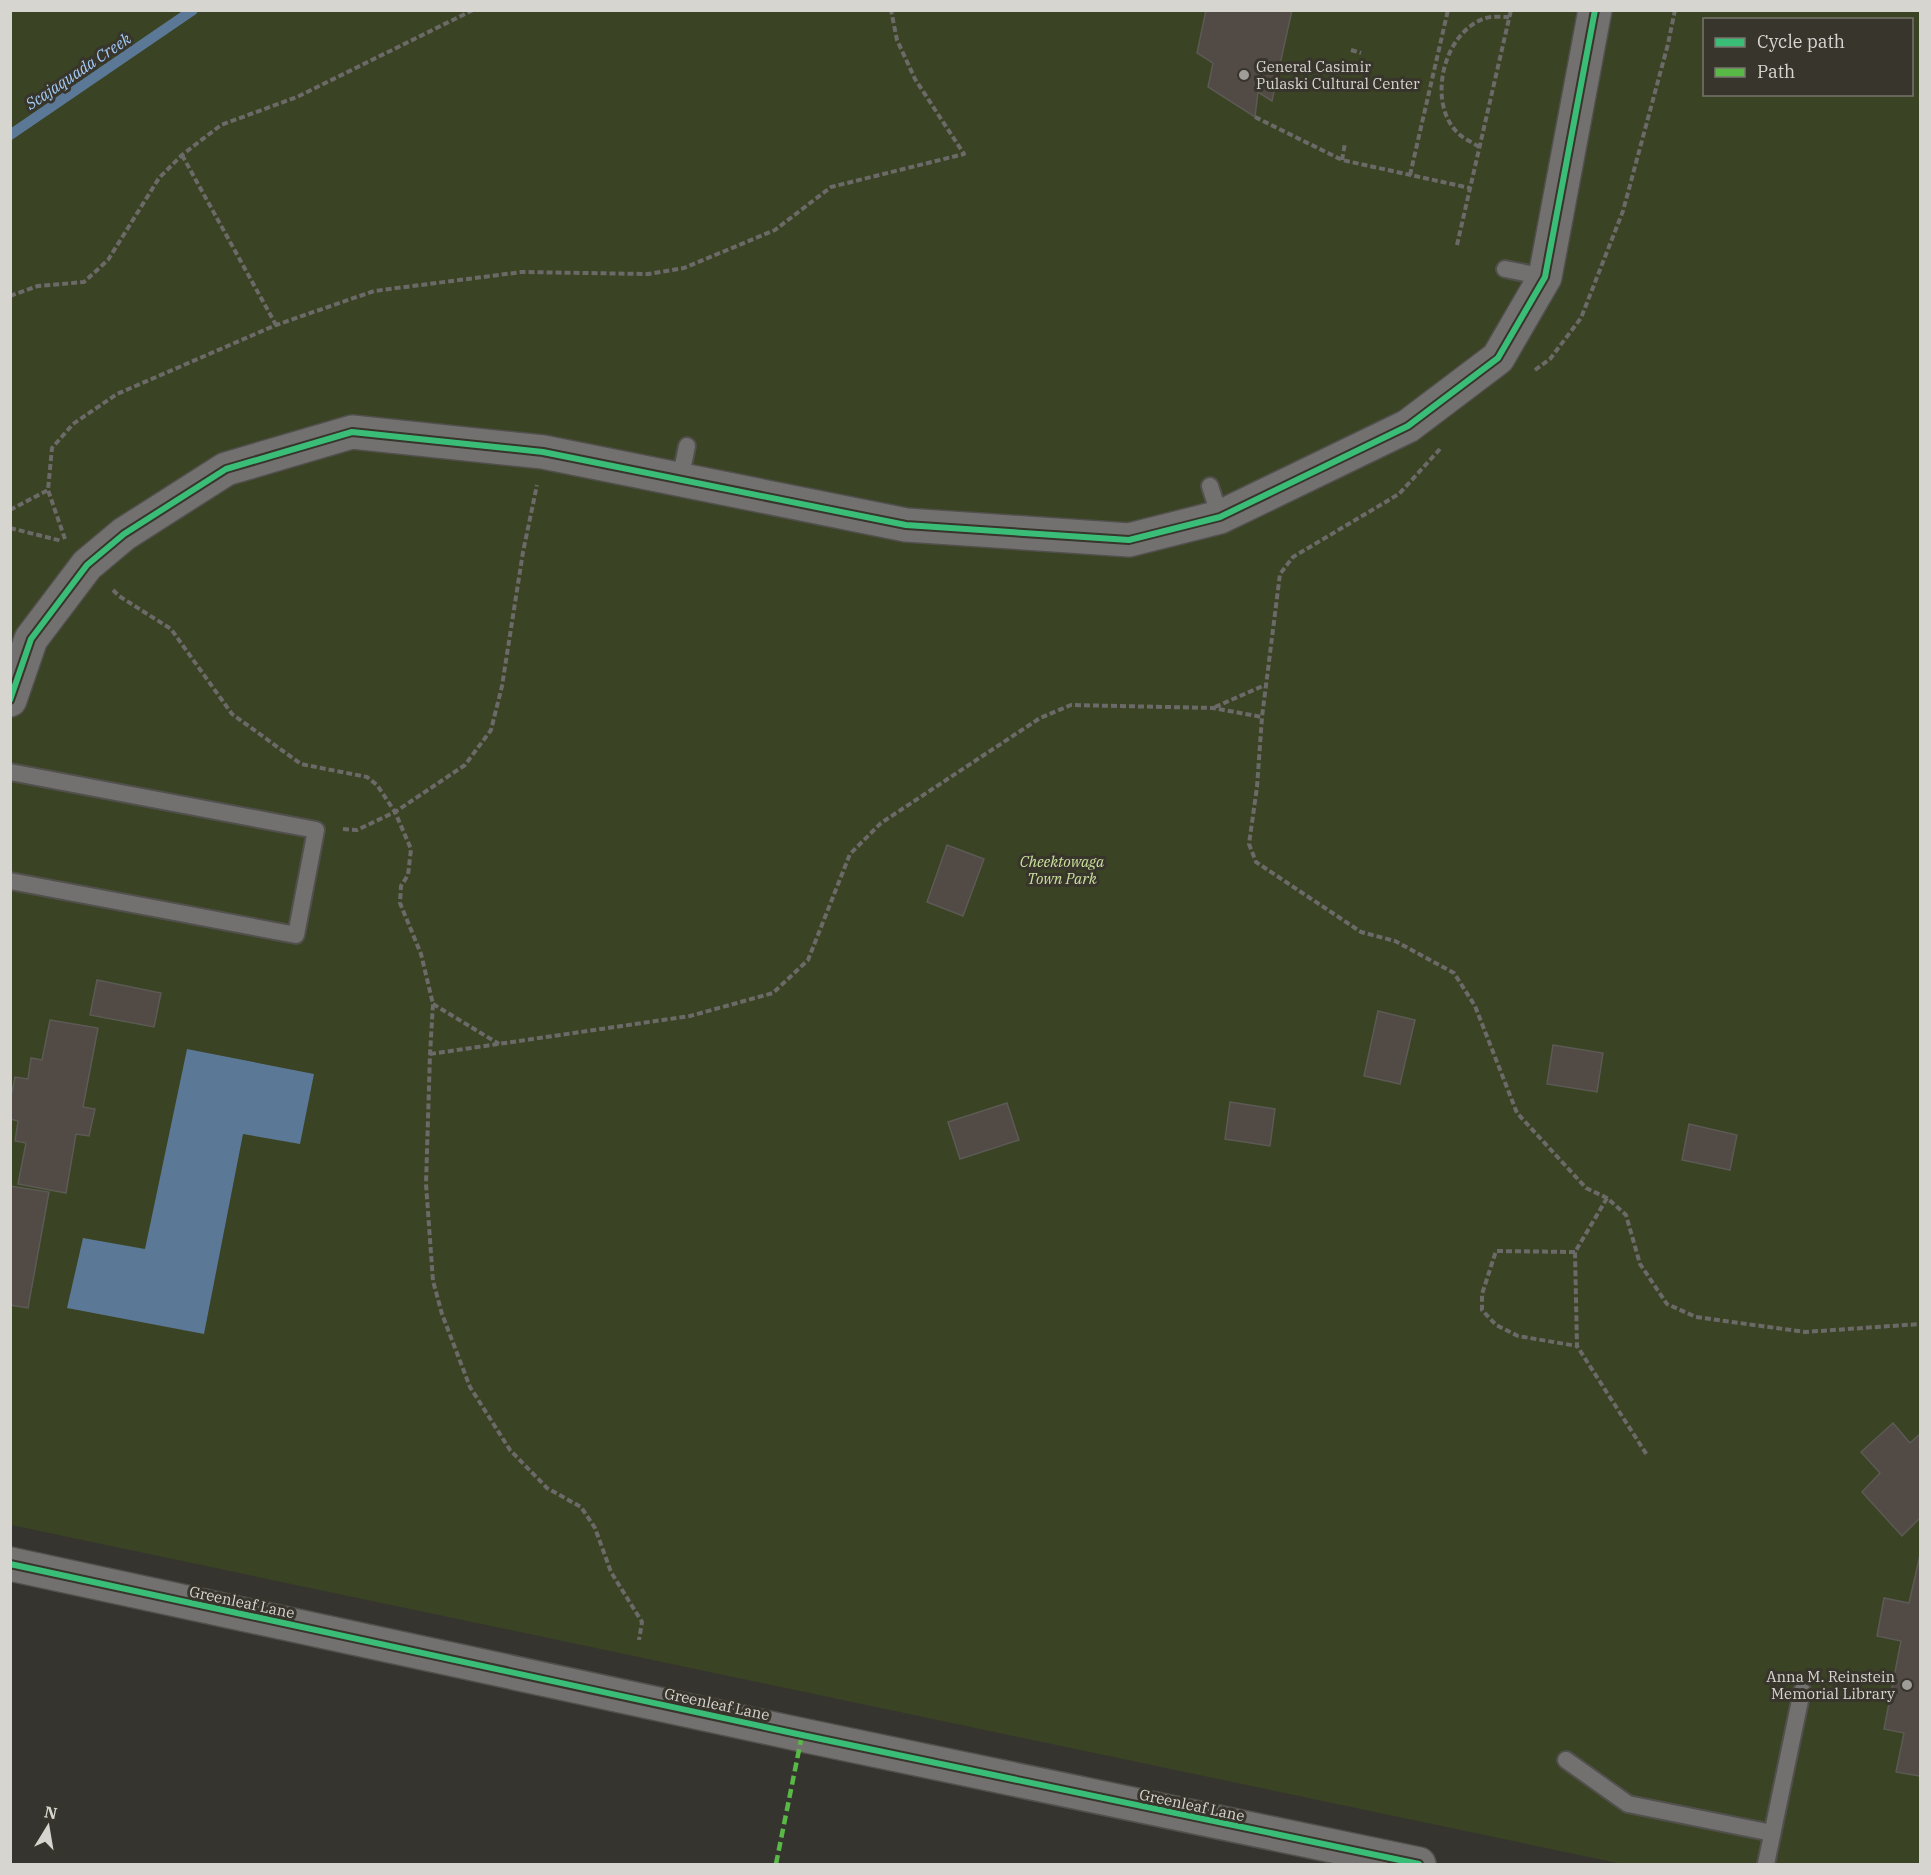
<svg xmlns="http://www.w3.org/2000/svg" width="1931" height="1875" font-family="'IBM Plex Serif',serif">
	<rect width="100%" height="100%" fill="#35342f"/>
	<!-- green -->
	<path fill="#3a4323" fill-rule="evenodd" d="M 11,11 L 1920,11 L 1920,1864 L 1622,1864 L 11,1525 ZM 1704,20 L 1912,20 L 1912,94 L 1704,94 Z"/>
	<!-- water -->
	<polygon fill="#5b7896" points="187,1049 314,1074 300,1144 243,1134 204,1334 67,1308 83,1238 145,1249"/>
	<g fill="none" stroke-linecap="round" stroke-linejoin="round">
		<!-- stream -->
		<polyline stroke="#5b7896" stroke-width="10" points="10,135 193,10"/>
	</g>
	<!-- building -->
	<g fill="#524a44" stroke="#5c5a55" stroke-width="1.5">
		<polygon points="1206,10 1292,10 1272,101 1258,92 1255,117 1208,87 1213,63 1197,53"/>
		<polygon points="947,845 984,859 963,916 927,902"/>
		<polygon points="97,980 161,993 154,1027 90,1015"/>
		<polygon points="1378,1011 1415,1020 1400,1084 1364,1076"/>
		<polygon points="50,1020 98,1028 83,1107 95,1109 89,1136 76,1134 66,1193 18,1184 26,1143 15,1141 18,1121 10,1119 10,1101 15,1077 28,1079 31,1058 42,1060"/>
		<polygon points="1553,1045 1603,1053 1597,1092 1547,1084"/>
		<polygon points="1230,1102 1275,1109 1270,1146 1225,1139"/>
		<polygon points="1007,1103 1019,1140 960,1159 948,1122"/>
		<polygon points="1689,1124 1737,1135 1730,1170 1682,1160"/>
		<polygon points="10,1186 49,1192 28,1308 10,1305"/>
		<polygon points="1893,1423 1910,1443 1920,1434 1920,1520 1919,1519 1902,1536 1862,1492 1880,1473 1861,1452"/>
		<polygon points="1920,1555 1920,1776 1896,1772 1904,1733 1884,1729 1901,1641 1877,1636 1884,1598 1909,1603"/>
	</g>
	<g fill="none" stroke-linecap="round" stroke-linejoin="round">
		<defs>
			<g id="service">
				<polyline points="1505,269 1545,277"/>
				<polyline points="680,480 687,446"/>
				<polyline points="1210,486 1220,517"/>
				<polyline points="10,772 316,830 296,935 10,881"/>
				<polyline points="1566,1760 1628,1804 1772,1833"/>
				<polyline points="1766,1864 1802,1691"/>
			</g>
			<g id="minor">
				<polyline points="10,700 31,639 87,565 124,534 226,469 352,432 543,452 906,525 1129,540 1220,517 1408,426 1498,358 1545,277 1595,10"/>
				<polyline points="10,1564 802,1735 1419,1864"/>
			</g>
		</defs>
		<!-- service casing -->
		<use href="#service" stroke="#51504d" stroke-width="20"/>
		<!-- minor casing -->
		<use href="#minor" stroke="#51504d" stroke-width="36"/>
		<!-- path -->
		<g stroke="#6b6a68" stroke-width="4" stroke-dasharray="6 3" stroke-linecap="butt">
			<polyline points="1351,50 1361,53"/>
			<polyline points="1255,117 1342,160 1470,188"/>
			<path d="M 1479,147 C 1472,142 1462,138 1456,131 C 1427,100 1444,31 1486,18 C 1493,16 1502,17 1509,17"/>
			<polyline points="182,155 276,325"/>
			<polyline points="1342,160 1345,143"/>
			<polyline points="1410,175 1448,10"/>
			<polyline points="1457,245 1511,10"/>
			<polyline points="10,296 38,286 84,282 108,260 159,178 182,155 221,125 297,97 473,10"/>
			<polyline points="1535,370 1550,359 1581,318 1623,211 1668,44 1675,10"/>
			<polyline points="1440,449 1399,494 1293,557 1280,574 1262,717 1257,787 1249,844 1256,862 1361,932 1395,941 1454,973 1475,1006 1517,1113 1586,1188 1607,1198 1626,1215 1640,1264 1667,1304 1696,1317 1805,1332 1920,1324"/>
			<polyline points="10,510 48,490"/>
			<polyline points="10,528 62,541"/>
			<polyline points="65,539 48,490 52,448 73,424 117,394 276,325 374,291 522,272 648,274 684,268 775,230 831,187 964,154 915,79 897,40 891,10"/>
			<polyline points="113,590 119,596 171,629 232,714 301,764 367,777 377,785 395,812 411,849 408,875 401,886 400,903 421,954 433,1004 430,1054 426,1184 433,1281 442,1314 470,1387 510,1450 547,1488 581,1507 595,1528 611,1572 642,1622 639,1640"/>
			<polyline points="1215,707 1265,685"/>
			<polyline points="343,829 357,830 395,812 465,765 491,730 502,686 523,552 537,485"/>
			<polyline points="433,1004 499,1044"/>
			<polyline points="430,1054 690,1016 773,993 808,960 850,854 881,823 1040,718 1071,705 1213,708 1262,717"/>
			<polyline points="1607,1198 1575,1252 1577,1346 1647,1455"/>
			<polyline points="1575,1252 1496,1251 1482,1294 1482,1310 1496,1325 1518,1336 1577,1346"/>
		</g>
		<!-- service -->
		<use href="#service" stroke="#737170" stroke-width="16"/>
		<!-- minor -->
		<use href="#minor" stroke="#737170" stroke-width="33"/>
		<!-- quiet -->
		<polyline stroke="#58b947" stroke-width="4.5" stroke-dasharray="9 4.5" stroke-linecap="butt" points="776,1864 802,1735"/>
		<defs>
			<g id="cycleway">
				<polyline points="10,700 31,639 87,565 124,534 226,469 352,432 543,452 906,525 1129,540 1220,517 1408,426 1498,358 1545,277 1595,10"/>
				<polyline points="10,1564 802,1735 1419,1864"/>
			</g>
		</defs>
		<!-- cycleway casing -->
		<use href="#cycleway" stroke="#38352c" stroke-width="10"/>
		<!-- cycleway -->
		<use href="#cycleway" stroke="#3abd76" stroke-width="6"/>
	</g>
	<!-- markers -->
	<g fill="#9e9d98" stroke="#38352c" stroke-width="2">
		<circle cx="1244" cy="75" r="6"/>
		<circle cx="1907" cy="1685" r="6"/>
	</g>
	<g text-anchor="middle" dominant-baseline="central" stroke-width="6" stroke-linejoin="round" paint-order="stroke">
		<!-- poi labels -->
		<g font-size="15" fill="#d7d5d0" stroke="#38352c" text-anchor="start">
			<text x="1256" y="66">General Casimir<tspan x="1256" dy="17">Pulaski Cultural Center</tspan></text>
			<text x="1895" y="1676" text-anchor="end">Anna M. Reinstein<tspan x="1895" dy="17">Memorial Library</tspan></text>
		</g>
		<!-- park labels -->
		<g font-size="15" font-style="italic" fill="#cce19c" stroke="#38352c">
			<text x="1062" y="861">Cheektowaga<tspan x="1062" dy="17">Town Park</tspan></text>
		</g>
		<!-- street labels -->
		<g font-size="15" fill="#d7d5d0" stroke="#38352c">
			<text transform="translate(242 1602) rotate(12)">Greenleaf Lane</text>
			<text transform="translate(717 1704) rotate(12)">Greenleaf Lane</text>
			<text transform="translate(1192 1805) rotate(12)">Greenleaf Lane</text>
		</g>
		<!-- water labels -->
		<g font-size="16" font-style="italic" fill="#a2caf5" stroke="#38352c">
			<text transform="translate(78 71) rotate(-34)">Scajaquada Creek</text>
		</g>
	</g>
	<!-- border -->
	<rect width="1931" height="1875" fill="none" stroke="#d7d5d0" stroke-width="24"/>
	<!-- legend -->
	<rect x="1703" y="18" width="210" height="78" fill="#38352c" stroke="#78756e" stroke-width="1.5"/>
	<rect x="1715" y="38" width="30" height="9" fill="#3abd76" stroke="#78756e" stroke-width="1.5"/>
	<text x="1757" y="48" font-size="18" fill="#d7d5d0">Cycle path</text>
	<rect x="1715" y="68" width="30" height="9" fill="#58b947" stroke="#78756e" stroke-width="1.5"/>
	<text x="1757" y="78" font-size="18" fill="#d7d5d0">Path</text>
	<!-- north arrow -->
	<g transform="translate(48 1827) rotate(11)" stroke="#38352c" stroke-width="4.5" paint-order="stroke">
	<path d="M0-4.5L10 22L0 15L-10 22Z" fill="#d7d5d0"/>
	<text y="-9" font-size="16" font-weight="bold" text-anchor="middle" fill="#d7d5d0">N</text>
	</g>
</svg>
